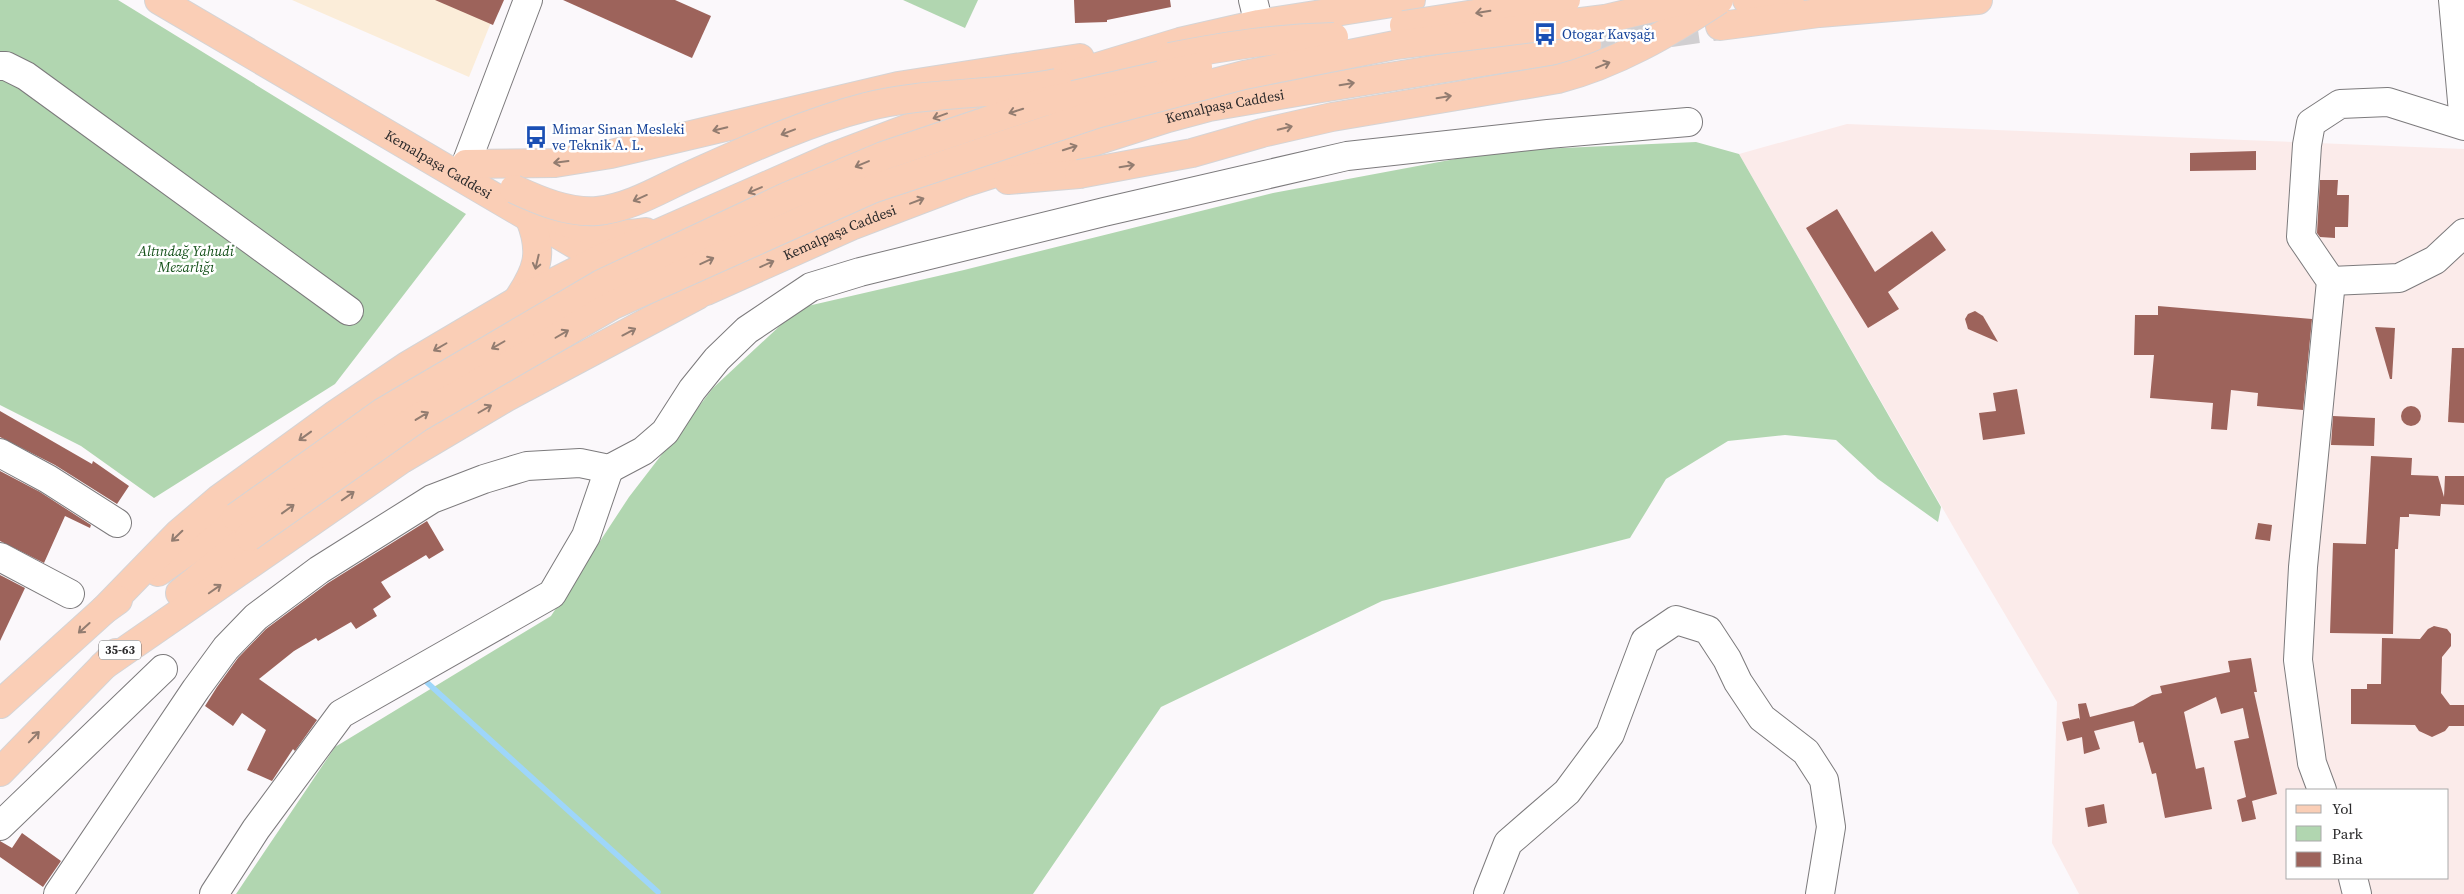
<svg xmlns="http://www.w3.org/2000/svg" width="2464" height="894" font-family="'Source Serif 4',serif">
	<rect width="100%" height="100%" fill="#fbf8fb"/>
	<!-- industrial -->
	<path fill="#fbebea" fill-rule="evenodd" d="M 1847,124 L 2464,149 L 2464,894 L 2079,894 L 2052,843 L 2057,702 L 1962,542 L 1739,154 ZM 2288,790 L 2448,790 L 2448,878 L 2288,878 Z"/>
	<!-- education -->
	<polygon fill="#fbedd9" points="292,0 500,0 469,77"/>
	<!-- green -->
	<g fill="#b1d6b0">
		<polygon points="0,0 118,0 466,214 335,384 154,498 81,446 0,405"/>
		<polygon points="903,0 978,0 965,28"/>
		<polygon points="1696,142 1739,154 1941,507 1938,522 1878,479 1836,440 1785,435 1728,441 1666,479 1630,538 1382,601 1161,707 1033,894 236,894 335,747 551,616 629,497 713,388 799,308 964,270 1273,193 1498,151"/>
	</g>
	<g fill="none" stroke-linecap="round" stroke-linejoin="round">
		<!-- stream -->
		<polyline stroke="#9ed6fa" stroke-width="5.5" points="421,677 658,892"/>
	</g>
	<!-- building -->
	<g fill="#9d635b">
		<polygon points="435,0 504,0 493,25"/>
		<polygon points="563,0 675,0 711,16 692,58"/>
		<polygon points="1074,0 1170,0 1171,7 1107,20 1107,22 1075,23"/>
		<polygon points="2256,151 2256,170 2190,171 2190,153"/>
		<polygon points="2320,180 2338,180 2337,195 2349,195 2348,227 2335,227 2335,238 2320,237 2317,233"/>
		<polygon points="1837,209 1875,272 1932,231 1946,250 1888,292 1899,309 1868,328 1806,228"/>
		<polygon points="2158,306 2312,319 2303,410 2257,406 2258,393 2231,390 2227,430 2211,429 2213,403 2150,398 2154,355 2134,355 2135,315 2158,315"/>
		<polygon points="1975,311 1983,316 1998,342 1968,329 1965,319 1968,314"/>
		<polygon points="2375,327 2395,328 2392,379 2390,379"/>
		<polygon points="2452,348 2464,348 2464,423 2448,422"/>
		<polygon points="2017,389 2025,434 1983,440 1979,413 1996,411 1993,393"/>
		<circle cx="2411" cy="416" r="10"/>
		<polygon points="0,411 92,464 93,461 129,486 117,504 55,465 0,437"/>
		<polygon points="2333,416 2375,418 2374,446 2331,445"/>
		<polygon points="2371,456 2412,458 2411,475 2438,476 2444,497 2445,476 2464,476 2464,505 2441,504 2440,516 2409,514 2409,517 2400,517 2398,549 2395,549 2393,634 2330,633 2333,543 2366,544"/>
		<polygon points="0,471 40,492 91,525 90,528 65,516 44,563 0,541"/>
		<polygon points="427,521 444,550 429,559 426,555 381,582 391,597 373,609 377,616 356,629 351,622 318,641 316,638 294,651 259,679 317,720 295,751 293,749 272,781 247,770 266,730 242,713 233,726 205,706 217,687 238,658 266,629 328,583"/>
		<polygon points="2258,523 2272,525 2270,541 2255,539"/>
		<polygon points="0,575 25,588 0,641"/>
		<polygon points="2434,626 2447,629 2451,634 2451,646 2442,657 2441,693 2450,705 2464,705 2464,726 2449,726 2445,731 2432,737 2419,731 2415,725 2351,724 2351,689 2367,689 2367,684 2381,684 2382,638 2420,639 2428,629"/>
		<polygon points="2251,658 2257,692 2254,692 2277,794 2252,801 2256,819 2242,822 2237,800 2246,797 2234,741 2249,738 2243,708 2221,714 2216,697 2184,712 2196,769 2204,767 2212,809 2165,818 2156,773 2152,774 2143,742 2139,743 2134,721 2094,731 2100,749 2084,754 2082,737 2067,741 2062,722 2079,718 2080,720 2078,704 2086,703 2090,717 2133,706 2152,695 2162,693 2160,686 2230,672 2228,661"/>
		<polygon points="2104,804 2107,823 2088,827 2085,808"/>
		<polygon points="22,833 61,861 43,887 0,857 0,841 12,848"/>
	</g>
	<g fill="none" stroke-linecap="round" stroke-linejoin="round">
		<!-- major-tunnel -->
		<polyline stroke="#d1cfd1" stroke-width="28" stroke-dasharray="28 14" stroke-linecap="butt" points="1587,45 1720,26"/>
		<defs>
			<g id="minor">
				<polyline points="1253,0 1259,24"/>
				<polyline points="2453,0 2464,124"/>
				<polyline points="0,66 6,66 26,76 349,311"/>
				<polyline points="466,164 528,0"/>
				<polyline points="2331,281 2399,278 2435,260 2464,233"/>
				<polyline points="0,453 48,479 117,523"/>
				<polyline points="0,557 70,594"/>
				<polyline points="2322,790 2312,763 2298,660 2303,567 2331,281 2301,237 2307,145 2311,123 2340,104 2388,102 2464,126"/>
				<polyline points="0,826 163,669"/>
				<polyline points="2353,878 2357,894"/>
				<polyline points="58,894 196,689 226,648 256,617 319,570 432,499 484,479 527,466 580,463 609,469 643,451 665,432 692,390 717,359 747,330 811,287 860,272 1104,212 1347,156 1548,134 1688,122"/>
				<polyline points="214,894 256,829 341,714 552,594 586,536 609,469"/>
				<polyline points="1488,894 1508,843 1567,792 1610,734 1645,641 1676,620 1708,630 1727,659 1738,682 1762,718 1806,752 1824,780 1831,827 1820,894"/>
			</g>
			<g id="major">
				<path id="s1" d="M 159,0 L 600,259 C 633,278 667,304 706,291 L 851,226 L 964,183 L 1168,118 L 1209,107 L 1303,91 L 1587,45"/>
				<polyline points="1747,0 1792,8"/>
				<polyline points="1720,26 1819,13 1978,0"/>
				<polyline points="466,164 555,163 611,154 898,86 1080,58"/>
				<polyline points="1008,180 1079,174"/>
				<path d="M 552,216 C 582,230 613,238 646,232"/>
				<path d="M 517,301 C 537,271 544,254 530,219"/>
				<polyline points="158,572 236,517"/>
				<polyline points="180,593 249,537"/>
				<polyline points="104,610 178,534 219,499 336,414 407,366 517,301 600,259 832,157 959,109 1180,42 1259,24 1411,0"/>
				<polyline points="103,666 402,459 505,398 698,295"/>
				<polyline points="0,704 104,610 118,600"/>
				<polyline points="0,772 116,653"/>
			</g>
		</defs>
		<!-- minor casing -->
		<use href="#minor" stroke="#7c7a7c" stroke-width="30"/>
		<!-- major casing -->
		<use href="#major" stroke="#d5d4d5" stroke-width="30"/>
		<!-- minor -->
		<use href="#minor" stroke="#fff" stroke-width="28"/>
		<!-- major -->
		<use href="#major" stroke="#faceb6" stroke-width="28"/>
		<defs>
			<g id="major-bridge">
				<polyline points="1404,25 1566,0"/>
				<path d="M 1170,57 C 1226,46 1276,38 1334,37"/>
				<path d="M 1079,174 L 1192,153 L 1262,133 L 1332,117 L 1558,79 C 1616,64 1669,33 1719,0"/>
				<path d="M 514,189 C 540,201 568,213 597,211 C 630,208 660,189 689,176 C 747,150 804,123 866,107 C 929,91 994,96 1057,83"/>
				<polyline points="236,517 383,412 601,284 786,197 883,156 1043,102 1198,67"/>
				<polyline points="249,537 418,418 613,305 872,189 1096,114 1244,75 1395,45 1605,19 1686,0"/>
			</g>
		</defs>
		<!-- major-bridge casing -->
		<use href="#major-bridge" stroke="#d5d4d5" stroke-width="30" stroke-linecap="butt"/>
		<!-- major-bridge -->
		<use href="#major-bridge" stroke="#faceb6" stroke-width="28"/>
	</g>
	<!-- one-way arrows -->
	<defs><path id="oneway-shaft" d="M-6 0H5M1.5-3L5.5 0L1.5 3" fill="none" stroke-width="1.6" stroke-linecap="round" stroke-linejoin="round" transform="scale(1.25)"/></defs>
	<g stroke="#927c70">
		<use href="#oneway-shaft" transform="translate(1483 12) rotate(171)"/>
		<use href="#oneway-shaft" transform="translate(1603 65) rotate(-22)"/>
		<use href="#oneway-shaft" transform="translate(1347 84) rotate(-9)"/>
		<use href="#oneway-shaft" transform="translate(1444 97) rotate(-9)"/>
		<use href="#oneway-shaft" transform="translate(1016 111) rotate(162)"/>
		<use href="#oneway-shaft" transform="translate(940 116) rotate(160)"/>
		<use href="#oneway-shaft" transform="translate(1285 128) rotate(-13)"/>
		<use href="#oneway-shaft" transform="translate(720 129) rotate(167)"/>
		<use href="#oneway-shaft" transform="translate(788 132) rotate(159)"/>
		<use href="#oneway-shaft" transform="translate(1070 148) rotate(-18)"/>
		<use href="#oneway-shaft" transform="translate(561 162) rotate(173)"/>
		<use href="#oneway-shaft" transform="translate(862 164) rotate(157)"/>
		<use href="#oneway-shaft" transform="translate(1127 166) rotate(-9)"/>
		<use href="#oneway-shaft" transform="translate(755 190) rotate(157)"/>
		<use href="#oneway-shaft" transform="translate(640 198) rotate(156)"/>
		<use href="#oneway-shaft" transform="translate(917 201) rotate(-21)"/>
		<use href="#oneway-shaft" transform="translate(707 261) rotate(-25)"/>
		<use href="#oneway-shaft" transform="translate(537 262) rotate(103)"/>
		<use href="#oneway-shaft" transform="translate(767 264) rotate(-24)"/>
		<use href="#oneway-shaft" transform="translate(629 332) rotate(-28)"/>
		<use href="#oneway-shaft" transform="translate(562 334) rotate(-30)"/>
		<use href="#oneway-shaft" transform="translate(498 345) rotate(150)"/>
		<use href="#oneway-shaft" transform="translate(440 347) rotate(150)"/>
		<use href="#oneway-shaft" transform="translate(485 409) rotate(-30)"/>
		<use href="#oneway-shaft" transform="translate(422 416) rotate(-31)"/>
		<use href="#oneway-shaft" transform="translate(305 436) rotate(144)"/>
		<use href="#oneway-shaft" transform="translate(348 496) rotate(-35)"/>
		<use href="#oneway-shaft" transform="translate(288 509) rotate(-36)"/>
		<use href="#oneway-shaft" transform="translate(177 536) rotate(136)"/>
		<use href="#oneway-shaft" transform="translate(215 589) rotate(-35)"/>
		<use href="#oneway-shaft" transform="translate(84 628) rotate(138)"/>
		<use href="#oneway-shaft" transform="translate(34 737) rotate(-46)"/>
	</g>
	<!-- icons -->
	<defs>
		<symbol id="bus-bare" viewBox="-9 -9 18 18"><path d="M-5-6H5V4H4V6H2V4H-2V6H-4V4H-5ZM-3.5-4V0h7V-4ZM-3.5 1.2v1.5H-2V1.2ZM2 1.2v1.5H3.5V1.2Z" fill="#1a4fb4" stroke="#fff" stroke-width="2.5" paint-order="stroke"/></symbol>
	</defs>
	<g fill-rule="evenodd">
		<use href="#bus-bare" x="1529" y="18" width="32" height="32"/>
		<use href="#bus-bare" x="520" y="121" width="32" height="32"/>
	</g>
	<g text-anchor="middle" dominant-baseline="central" stroke-width="5" stroke-linejoin="round" paint-order="stroke">
		<!-- shield labels -->
		<rect fill="#fff" stroke="#6b6a6b" stroke-width="1" x="99" y="640.5" width="42" height="19" rx="4"/>
		<g font-size="12" font-weight="bold" fill="#2b2a2b">
			<text x="120" y="650">35-63</text>
		</g>
		<!-- transit labels -->
		<g font-size="14" fill="#164399" stroke="#fff" text-anchor="start">
			<text x="1562" y="34">Otogar Kavşağı</text>
			<text x="552" y="129">Mimar Sinan Mesleki<tspan x="552" dy="16">ve Teknik A. L.</tspan></text>
		</g>
		<!-- street labels -->
		<g font-size="14" fill="#2b2a2b" stroke="#fff">
			<text stroke="none"><textPath href="#s1" startOffset="1178">Kemalpaşa Caddesi</textPath></text>
			<text stroke="none"><textPath href="#s1" startOffset="324">Kemalpaşa Caddesi</textPath></text>
			<text stroke="none"><textPath href="#s1" startOffset="772">Kemalpaşa Caddesi</textPath></text>
		</g>
		<!-- park labels -->
		<g font-size="14" font-style="italic" fill="#135018" stroke="#fff">
			<text x="186" y="251">Altındağ Yahudi<tspan x="186" dy="16">Mezarlığı</tspan></text>
		</g>
	</g>
	<!-- legend -->
	<rect x="2286" y="789" width="162" height="90" fill="#ffffff" stroke="#aaaaaa"/>
	<rect x="2296" y="805" width="25" height="8" fill="#faceb6" stroke="#aaaaaa"/>
	<text x="2332" y="814" font-size="15" fill="#2b2a2b">Yol</text>
	<rect x="2296" y="826" width="25" height="15" fill="#b1d6b0" stroke="#aaaaaa"/>
	<text x="2332" y="839" font-size="15" fill="#2b2a2b">Park</text>
	<rect x="2296" y="852" width="25" height="15" fill="#9d635b" stroke="#aaaaaa"/>
	<text x="2332" y="864" font-size="15" fill="#2b2a2b">Bina</text>
</svg>
